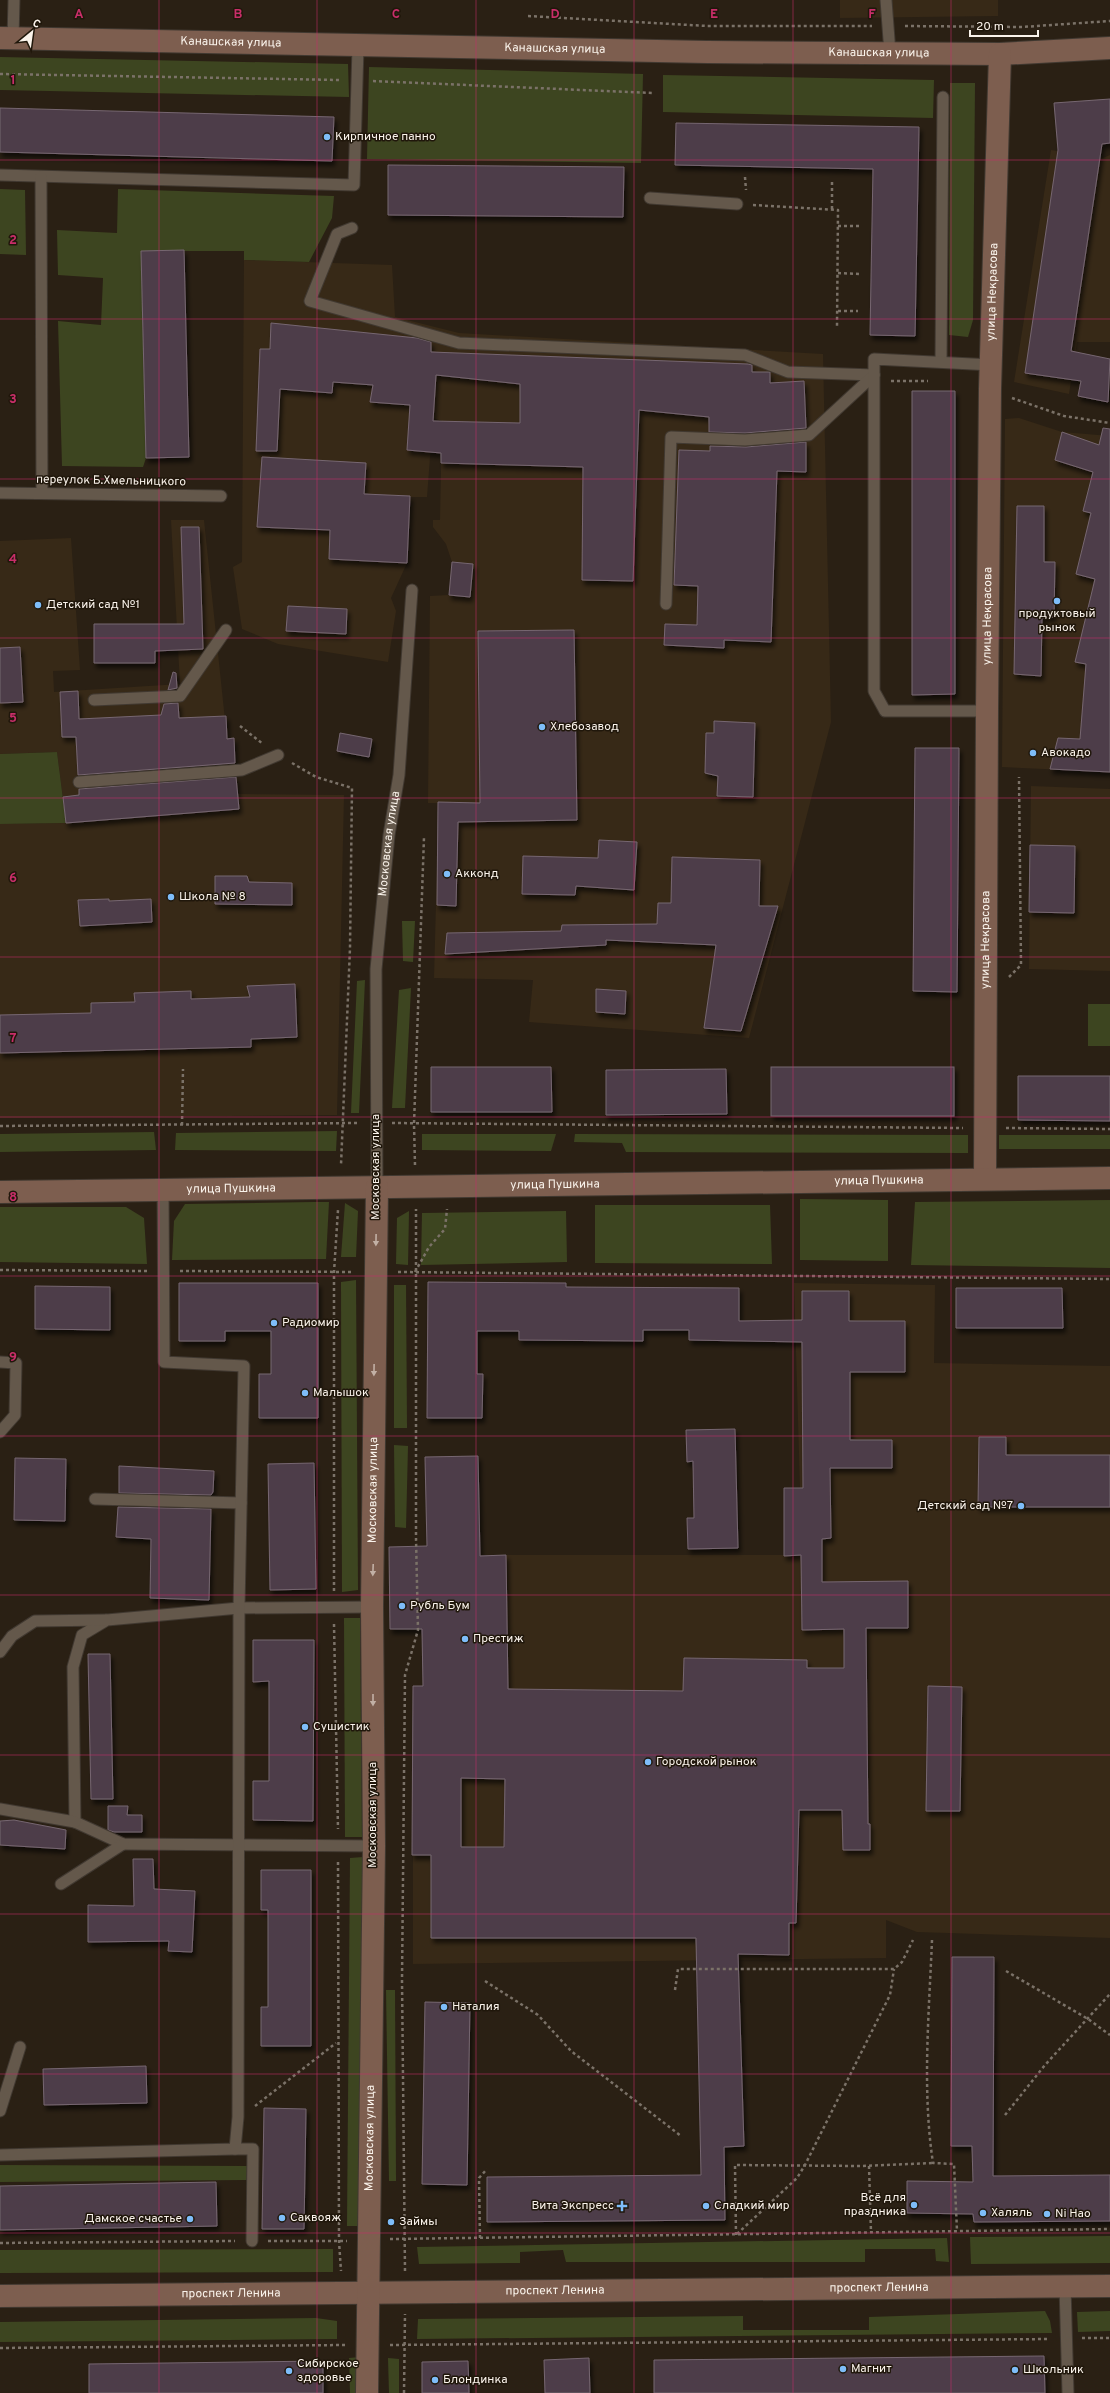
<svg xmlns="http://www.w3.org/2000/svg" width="1110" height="2393" font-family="Overpass,sans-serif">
	<defs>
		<filter id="shadow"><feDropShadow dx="2.5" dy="4.5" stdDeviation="2" flood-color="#0009"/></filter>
	</defs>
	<rect width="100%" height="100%" fill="#2a2014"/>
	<!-- built -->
	<g fill="#372917">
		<polygon points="840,0 998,0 998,16 840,18"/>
		<polygon points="1051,150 1103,158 1110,155 1110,342 1077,342 1069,394 1014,382"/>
		<polygon points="244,260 392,265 395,317 459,333 823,354 831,722 749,1038 529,1022 533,980 434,978 438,827 438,803 428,803 430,596 449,595 452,562 446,544 433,527 433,520 440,520 442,421 433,418 427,497 410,497 407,563 391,598 396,611 388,662 278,644 242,629 233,567 242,562"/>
		<polygon points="1019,418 1062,432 1110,436 1110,772 1002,767 1005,419"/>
		<polygon points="171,520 204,520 227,739 234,738 237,794 344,795 337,1115 0,1118 0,824 66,823 57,752 0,754 0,541 71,538 80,670 53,671 54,692 180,684"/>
		<polygon points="1031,786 1110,789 1110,971 1029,969"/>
		<polygon points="794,1283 935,1285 934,1363 1110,1366 1110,1938 917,1932 886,1920 886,1958 413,1964 413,1686 508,1684 506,1555 784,1555 784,1488 800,1488"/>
	</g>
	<!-- green -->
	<g fill="#3d4520">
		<polygon points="0,57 348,64 349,97 0,90"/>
		<polygon points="369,67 643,74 641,163 367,159"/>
		<polygon points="663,75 934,80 933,118 663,112"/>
		<polygon points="950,83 975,83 973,320 968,337 949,335"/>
		<polygon points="0,189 25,190 26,255 0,254"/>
		<polygon points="118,189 334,196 332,218 309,262 244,260 244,251 141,251 146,458 143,467 62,466 58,321 101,325 103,278 58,275 57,230 117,233"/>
		<polygon points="57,752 66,823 0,824 0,754"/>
		<polygon points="402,921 415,921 413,962 403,961"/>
		<polygon points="365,980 359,1113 351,1113 357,981"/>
		<polygon points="411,988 405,1108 392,1108 399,990"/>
		<rect x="1088" y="1004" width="22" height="42"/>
		<polygon points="337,1131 336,1151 175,1150 176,1133"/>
		<polygon points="154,1132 156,1150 0,1152 0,1134"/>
		<polygon points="422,1134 556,1134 551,1151 422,1150"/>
		<polygon points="575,1134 968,1135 968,1153 626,1152 622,1143 574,1142"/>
		<rect x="999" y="1135" width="111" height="14"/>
		<polygon points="800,1199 888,1200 888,1261 800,1260"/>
		<polygon points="1110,1200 1110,1268 911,1265 915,1202"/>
		<polygon points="313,1202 329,1202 326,1259 172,1260 174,1221 185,1204"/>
		<polygon points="345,1203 358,1211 356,1257 341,1257"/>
		<polygon points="595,1205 770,1205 772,1264 595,1263"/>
		<polygon points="0,1207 126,1207 144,1218 147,1264 0,1262"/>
		<polygon points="409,1211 408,1265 396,1264 397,1218"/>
		<polygon points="566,1211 567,1262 421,1265 422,1213"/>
		<polygon points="356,1280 358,1590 342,1592 341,1282"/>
		<polygon points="394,1285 406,1285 407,1428 394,1428"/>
		<polygon points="394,1445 408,1446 406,1528 395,1527"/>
		<polygon points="344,1618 360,1618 362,1837 345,1837"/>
		<polygon points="363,1857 362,2226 347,2226 350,1858"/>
		<polygon points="386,1990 395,1990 396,2181 389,2181"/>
		<polygon points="0,2165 247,2166 247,2180 0,2182"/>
		<polygon points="1110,2236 1110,2263 971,2264 970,2237"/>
		<polygon points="947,2238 949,2262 936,2261 935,2249 865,2249 865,2262 566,2262 563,2250 520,2252 520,2263 419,2264 417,2247"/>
		<polygon points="333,2249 333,2272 0,2273 0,2250"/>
		<polygon points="1045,2311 1050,2321 1052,2333 417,2339 418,2319 743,2316 743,2330 869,2330 869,2317"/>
		<polygon points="1110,2311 1110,2331 1078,2332 1077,2312"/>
		<polygon points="316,2318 337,2321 337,2339 0,2342 0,2322"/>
		<polygon points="360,2357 360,2393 350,2393 349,2358"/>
		<polygon points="388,2358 399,2359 399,2393 389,2393"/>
	</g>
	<!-- building -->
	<g fill="#4d3e48" stroke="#766671" fill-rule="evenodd" filter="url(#shadow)">
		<polygon points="1110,99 1110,143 1102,144 1071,351 1110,359 1108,402 1078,396 1081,381 1025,373 1058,150 1054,103"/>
		<polygon points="0,108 334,117 332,161 0,152"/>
		<polygon points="676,123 919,127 915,336 870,335 873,169 675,165"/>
		<polygon points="388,165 624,167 623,217 388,215"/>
		<polygon points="184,250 189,457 146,458 141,251"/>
		<path d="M 271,323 L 417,338 L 431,342 L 431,352 L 748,364 L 752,365 L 752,372 L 770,372 L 770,383 L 804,381 L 806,428 L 745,433 L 709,432 L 709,417 L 639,410 L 633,581 L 582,580 L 583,467 L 441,463 L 441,453 L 407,450 L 410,405 L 370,402 L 373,385 L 333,382 L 332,393 L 280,389 L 277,451 L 256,451 L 260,349 L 270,349 ZM 436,375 L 520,384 L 520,423 L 433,421 Z"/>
		<polygon points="912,391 955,391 955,694 912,695"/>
		<polygon points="1103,428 1110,429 1110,772 1050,769 1058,738 1080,739 1086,664 1075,662 1095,579 1076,574 1091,513 1083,511 1093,472 1055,460 1062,432 1099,445"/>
		<polygon points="806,442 806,472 777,471 771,642 724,640 724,648 664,645 665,624 697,625 698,586 674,585 679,450 710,451 710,446 746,447"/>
		<polygon points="262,457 366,463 364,494 410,496 407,563 329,559 330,530 257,527"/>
		<polygon points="1017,506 1044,506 1044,562 1055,562 1054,617 1042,618 1041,676 1014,674"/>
		<polygon points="181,527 199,527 203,649 155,651 155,663 94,663 94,624 184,624"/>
		<polygon points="452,562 473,564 470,597 449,595"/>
		<polygon points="288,606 347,609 346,634 286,631"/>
		<polygon points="574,630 577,820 458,822 456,906 437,905 438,802 480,803 478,631"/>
		<polygon points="20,647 23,702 0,703 0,648"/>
		<polygon points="173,672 176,673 177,688 168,690"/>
		<polygon points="78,691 79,719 161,715 164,704 178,703 179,718 226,716 227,739 234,738 235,763 78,775 76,737 62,737 60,692"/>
		<polygon points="714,721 755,723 753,797 717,796 718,776 705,773 706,733 714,733"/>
		<polygon points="340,733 372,739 369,757 337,751"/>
		<polygon points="915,748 959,748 957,992 913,991"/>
		<polygon points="236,777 239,809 66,823 63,797 79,795 79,789"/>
		<polygon points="599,840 637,842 634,890 576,886 575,895 522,894 523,856 598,858"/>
		<polygon points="1030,845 1075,846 1074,913 1029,912"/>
		<polygon points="672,857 760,860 759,906 778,906 741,1031 704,1028 716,945 606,940 606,945 445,954 447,933 561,931 562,925 657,924 658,903 671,903"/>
		<polygon points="215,876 247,876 249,882 292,883 292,905 215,904"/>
		<polygon points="109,899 109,901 151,899 152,922 80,926 78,900"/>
		<polygon points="295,984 297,1037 251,1039 251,1047 0,1053 0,1015 91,1013 91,1003 135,1002 134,993 191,991 191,999 250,997 247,986"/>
		<polygon points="596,989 626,991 625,1014 596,1012"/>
		<polygon points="431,1067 551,1067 552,1112 431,1112"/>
		<rect x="771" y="1067" width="183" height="49"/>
		<polygon points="726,1069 727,1114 606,1115 606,1070"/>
		<polygon points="1018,1076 1110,1076 1110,1121 1018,1120"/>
		<path d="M 428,1282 L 566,1283 L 566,1287 L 739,1288 L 739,1321 L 802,1320 L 802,1291 L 849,1291 L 849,1321 L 905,1321 L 905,1372 L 850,1372 L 850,1440 L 892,1440 L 892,1468 L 830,1468 L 831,1538 L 822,1539 L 822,1582 L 908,1581 L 908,1628 L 866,1628 L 868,1824 L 870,1824 L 870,1850 L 843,1850 L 842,1810 L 799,1810 L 796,1923 L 789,1923 L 789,1955 L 738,1954 L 744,2146 L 724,2147 L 725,2220 L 487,2222 L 487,2177 L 701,2175 L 696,1938 L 431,1938 L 431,1855 L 412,1855 L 413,1686 L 423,1686 L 422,1629 L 390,1629 L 389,1547 L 427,1546 L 425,1457 L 478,1456 L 480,1556 L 506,1555 L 508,1689 L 683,1691 L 684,1658 L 807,1660 L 807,1668 L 844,1668 L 844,1629 L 802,1630 L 801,1555 L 784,1556 L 784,1488 L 803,1488 L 802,1342 L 689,1340 L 689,1330 L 643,1330 L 643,1341 L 519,1340 L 519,1331 L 477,1331 L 477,1374 L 483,1374 L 482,1418 L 427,1418 ZM 461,1778 L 505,1779 L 504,1847 L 461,1847 Z"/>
		<polygon points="179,1283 318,1283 318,1418 259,1418 259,1374 271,1374 271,1331 225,1331 225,1341 179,1341"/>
		<polygon points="35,1286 110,1287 110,1330 35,1329"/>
		<polygon points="956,1288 1062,1288 1063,1328 956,1328"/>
		<polygon points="735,1429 738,1548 688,1549 687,1518 694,1518 693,1461 687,1462 686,1430"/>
		<polygon points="979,1437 1006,1437 1006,1455 1110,1455 1110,1507 978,1507"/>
		<polygon points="15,1458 66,1459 65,1521 14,1520"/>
		<polygon points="314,1463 316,1589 270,1590 268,1464"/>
		<polygon points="119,1466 214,1471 213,1492 211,1495 119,1493"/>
		<polygon points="118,1507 211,1509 209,1600 150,1598 151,1539 116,1537"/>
		<polygon points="253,1640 314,1640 313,1821 253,1820 253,1781 269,1781 269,1681 253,1682"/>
		<polygon points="88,1654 110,1654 113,1799 91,1799"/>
		<polygon points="928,1686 962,1687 960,1811 926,1811"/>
		<polygon points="108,1806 128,1806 127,1815 142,1815 142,1832 114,1832 108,1830"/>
		<polygon points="14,1820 66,1830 65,1849 0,1845 0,1821"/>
		<polygon points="133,1859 153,1859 154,1889 195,1891 192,1952 168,1951 169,1941 88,1942 88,1905 134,1906"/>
		<polygon points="261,1870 311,1870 311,2046 261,2046 261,2007 268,2007 268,1910 261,1910"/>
		<polygon points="952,1957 994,1957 993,2176 1110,2175 1110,2221 974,2222 973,2214 907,2213 907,2181 973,2182 972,2146 951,2146"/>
		<polygon points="425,2002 470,2003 467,2185 422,2184"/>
		<polygon points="146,2066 147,2103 44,2105 43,2069"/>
		<polygon points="264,2108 306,2109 304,2229 262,2229"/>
		<polygon points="216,2182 217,2226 0,2230 0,2186"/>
		<polygon points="1044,2356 1045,2393 654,2393 654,2360"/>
		<polygon points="589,2358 590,2393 545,2393 544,2360"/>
		<polygon points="323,2361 323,2393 89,2393 89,2364"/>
		<polygon points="468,2361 469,2393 422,2393 422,2362"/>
	</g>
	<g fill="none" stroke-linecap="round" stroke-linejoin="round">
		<defs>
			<g id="lane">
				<polyline points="886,0 890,53"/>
				<polyline points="13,38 14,0"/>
				<polyline points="0,175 354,185 358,47"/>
				<polyline points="41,177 42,493"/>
				<polyline points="650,198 737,204"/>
				<polyline points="352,228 337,234 310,301 459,343 745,355 788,372 874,375"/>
				<polyline points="941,361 943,97"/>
				<polyline points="0,493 221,496"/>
				<polyline points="666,604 671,437 745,440 809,435 874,375"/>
				<polyline points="94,700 180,696 226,630"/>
				<polyline points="987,711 885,711 874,691 874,359 992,365"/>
				<polyline points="79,782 242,770 278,755"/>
				<path id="s1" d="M 377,1187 L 376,969 L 389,835 L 399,775 L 412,590"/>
				<polyline points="0,1362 16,1363 15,1415 0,1432"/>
				<polyline points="95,1499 241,1503"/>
				<polyline points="372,1607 239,1608 107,1620 82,1635 73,1667 75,1822 123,1844 374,1846"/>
				<polyline points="0,1652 12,1636 35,1621 106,1620"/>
				<polyline points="0,1809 75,1822"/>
				<polyline points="61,1884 123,1844"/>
				<polyline points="0,2111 20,2047"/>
				<polyline points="235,2149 253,2149 252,2241"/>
				<polyline points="0,2155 235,2149 238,2117 239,1608 244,1366 164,1362 163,1190"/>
				<polyline points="1065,2286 1068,2393"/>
			</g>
			<g id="secondary">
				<path id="s2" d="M 0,38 L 707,52 L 1000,54 L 1110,48"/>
				<path id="s3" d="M 985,1179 L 987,711 L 990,389 L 1000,54"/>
				<path id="s4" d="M 0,1192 L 1110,1178"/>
				<path id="s5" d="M 0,2296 L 1110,2286"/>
				<path id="s6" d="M 367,2393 L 374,1846 L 372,1607 L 377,1187"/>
			</g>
		</defs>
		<!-- lane casing -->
		<use href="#lane" stroke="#413931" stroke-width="13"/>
		<!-- secondary casing -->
		<use href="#secondary" stroke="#413931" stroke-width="24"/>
		<!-- path -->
		<g stroke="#7b7268" stroke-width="2.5" stroke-dasharray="3 3" stroke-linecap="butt">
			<polyline points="528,16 707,26 872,26"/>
			<polyline points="905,26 1022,27 1110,21"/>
			<polyline points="0,74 340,80"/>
			<polyline points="373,81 652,93"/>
			<polyline points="745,177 746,190"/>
			<polyline points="753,205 838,210 837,327"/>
			<polyline points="832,209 832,180"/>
			<polyline points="838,226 859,226"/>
			<polyline points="838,273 860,274"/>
			<polyline points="838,311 858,311"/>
			<polyline points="891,381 928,381"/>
			<polyline points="1012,398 1064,416 1110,423"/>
			<polyline points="240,726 263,744"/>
			<polyline points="292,763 316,777 352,788 350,948 341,1165"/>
			<polyline points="1009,977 1021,965 1019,777"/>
			<polyline points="392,1123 963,1128"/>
			<polyline points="182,1125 183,1069"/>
			<polyline points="0,1126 359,1123"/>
			<polyline points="1006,1128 1110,1129"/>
			<polyline points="415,1165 414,1124 424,837"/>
			<polyline points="0,1270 147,1271"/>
			<polyline points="180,1271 353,1272"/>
			<polyline points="398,1272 1110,1279"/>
			<polyline points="415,1272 429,1247 445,1229 447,1209"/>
			<polyline points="334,1591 334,1272 338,1210"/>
			<polyline points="334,1624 338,1829"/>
			<polyline points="338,1862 339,2241 341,2271"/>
			<path d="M 932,1940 C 929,2014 922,2090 933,2163 L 954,2164 L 957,2231"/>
			<polyline points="1006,1971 1088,2019 1110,2035"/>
			<polyline points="485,1981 538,2015 571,2051 681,2136"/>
			<polyline points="675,1990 678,1969 894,1969 902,1962 913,1940"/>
			<polyline points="255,2106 336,2043"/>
			<polyline points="1005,2115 1045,2065 1110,1994"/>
			<polyline points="869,2166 871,2232"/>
			<polyline points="737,2234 797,2178 805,2165 890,1995 894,1969"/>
			<polyline points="736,2235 735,2165 860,2166 933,2163"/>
			<polyline points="480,2238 479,2178 487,2169"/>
			<polyline points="390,2239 1110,2229"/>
			<polyline points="268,2241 347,2241"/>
			<polyline points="0,2243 235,2241"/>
			<polyline points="405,2271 402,1980 405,1675 418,1630 416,1538 416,1209"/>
			<polyline points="1082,2338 1110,2338"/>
			<polyline points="390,2345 1049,2339"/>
			<polyline points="0,2348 345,2345"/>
			<polyline points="404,2393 405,2314"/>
		</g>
		<!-- lane -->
		<use href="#lane" stroke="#64584b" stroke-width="11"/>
		<!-- secondary -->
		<use href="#secondary" stroke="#7d5e4f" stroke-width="22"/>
	</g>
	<!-- one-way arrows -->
	<defs><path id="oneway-solid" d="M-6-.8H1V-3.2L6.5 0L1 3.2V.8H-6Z"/></defs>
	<g fill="#c2b0a5">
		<use href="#oneway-solid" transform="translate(376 1240) rotate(91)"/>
		<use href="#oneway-solid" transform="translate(374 1370) rotate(91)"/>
		<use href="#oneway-solid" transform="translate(373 1570) rotate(92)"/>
		<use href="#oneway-solid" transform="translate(373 1700) rotate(90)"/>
	</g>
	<!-- grid -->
	<path fill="none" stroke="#c82e69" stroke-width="1" stroke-opacity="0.55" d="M 159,0 L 159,2393M 317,0 L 317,2393M 476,0 L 476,2393M 634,0 L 634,2393M 793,0 L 793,2393M 951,0 L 951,2393M 0,160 L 1110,160M 0,319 L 1110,319M 0,479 L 1110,479M 0,638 L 1110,638M 0,798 L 1110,798M 0,957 L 1110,957M 0,1117 L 1110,1117M 0,1276 L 1110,1276M 0,1436 L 1110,1436M 0,1595 L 1110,1595M 0,1755 L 1110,1755M 0,1914 L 1110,1914M 0,2074 L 1110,2074M 0,2233 L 1110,2233"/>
	<!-- markers -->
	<g fill="#7ebdf9" stroke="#20170b" stroke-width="1.5">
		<circle cx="327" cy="137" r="4"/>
		<circle cx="1057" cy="601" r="4"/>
		<circle cx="38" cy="605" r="4"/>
		<circle cx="542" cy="727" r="4"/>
		<circle cx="1033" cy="753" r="4"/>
		<circle cx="447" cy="874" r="4"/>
		<circle cx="171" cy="897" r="4"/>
		<circle cx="274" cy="1323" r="4"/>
		<circle cx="305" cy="1393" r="4"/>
		<circle cx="1021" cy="1506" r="4"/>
		<circle cx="402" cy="1606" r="4"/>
		<circle cx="465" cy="1639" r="4"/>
		<circle cx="305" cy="1727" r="4"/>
		<circle cx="648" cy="1762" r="4"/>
		<circle cx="444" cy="2007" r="4"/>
		<circle cx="914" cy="2205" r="4"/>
		<path d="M620 2200h4v4h4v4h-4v4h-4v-4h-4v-4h4z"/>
		<circle cx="706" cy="2206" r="4"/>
		<circle cx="983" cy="2213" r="4"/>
		<circle cx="1047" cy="2214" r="4"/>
		<circle cx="282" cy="2218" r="4"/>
		<circle cx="190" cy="2219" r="4"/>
		<circle cx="391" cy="2222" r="4"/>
		<circle cx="843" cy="2369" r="4"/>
		<circle cx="1015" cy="2370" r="4"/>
		<circle cx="289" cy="2371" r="4"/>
		<circle cx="435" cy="2380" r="4"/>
	</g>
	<g text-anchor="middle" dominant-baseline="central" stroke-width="3" stroke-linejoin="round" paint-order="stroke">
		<!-- street labels -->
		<g font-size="12" fill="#faf3eb" stroke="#20170b">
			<text stroke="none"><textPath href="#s2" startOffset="231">Канашская улица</textPath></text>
			<text stroke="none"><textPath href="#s2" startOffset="555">Канашская улица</textPath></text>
			<text stroke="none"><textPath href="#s2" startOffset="879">Канашская улица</textPath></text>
			<text stroke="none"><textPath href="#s3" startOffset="887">улица Некрасова</textPath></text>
			<text transform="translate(111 481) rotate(1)">переулок Б.Хмельницкого</text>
			<text stroke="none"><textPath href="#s3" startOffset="563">улица Некрасова</textPath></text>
			<text stroke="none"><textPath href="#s1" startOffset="344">Московская улица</textPath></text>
			<text stroke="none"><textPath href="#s3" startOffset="239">улица Некрасова</textPath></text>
			<text transform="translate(376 1167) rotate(-90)">Московская улица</text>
			<text stroke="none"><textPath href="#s4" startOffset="879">улица Пушкина</textPath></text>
			<text stroke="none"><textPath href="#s4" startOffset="555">улица Пушкина</textPath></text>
			<text stroke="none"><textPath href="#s4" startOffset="231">улица Пушкина</textPath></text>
			<text stroke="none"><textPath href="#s6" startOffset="903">Московская улица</textPath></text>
			<text transform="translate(373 1815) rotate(-90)">Московская улица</text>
			<text stroke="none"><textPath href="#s6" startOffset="255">Московская улица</textPath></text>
			<text stroke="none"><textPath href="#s5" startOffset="879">проспект Ленина</textPath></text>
			<text stroke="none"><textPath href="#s5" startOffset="555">проспект Ленина</textPath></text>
			<text stroke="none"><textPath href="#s5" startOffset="231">проспект Ленина</textPath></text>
		</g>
		<!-- poi labels -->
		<g font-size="12" fill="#faf3eb" stroke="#20170b" text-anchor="start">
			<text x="335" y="137">Кирпичное панно</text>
			<text x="46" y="605">Детский сад №1</text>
			<text x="1057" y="614" text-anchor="middle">продуктовый<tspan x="1057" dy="14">рынок</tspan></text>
			<text x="550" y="727">Хлебозавод</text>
			<text x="1041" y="753">Авокадо</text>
			<text x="455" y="874">Акконд</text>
			<text x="179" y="897">Школа № 8</text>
			<text x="282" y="1323">Радиомир</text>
			<text x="313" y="1393">Малышок</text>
			<text x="1013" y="1506" text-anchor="end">Детский сад №7</text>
			<text x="410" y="1606">Рубль Бум</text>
			<text x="473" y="1639">Престиж</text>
			<text x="313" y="1727">Сушистик</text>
			<text x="656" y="1762">Городской рынок</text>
			<text x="452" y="2007">Наталия</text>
			<text x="906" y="2198" text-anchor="end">Всё для<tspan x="906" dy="14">праздника</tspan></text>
			<text x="614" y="2206" text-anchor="end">Вита Экспресс</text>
			<text x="714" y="2206">Сладкий мир</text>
			<text x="991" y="2213">Халяль</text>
			<text x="1055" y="2214">Ni Hao</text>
			<text x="290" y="2218">Саквояж</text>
			<text x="182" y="2219" text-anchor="end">Дамское счастье</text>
			<text x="399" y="2222">Займы</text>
			<text x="297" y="2364">Сибирское<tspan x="297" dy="14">здоровье</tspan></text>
			<text x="851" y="2369">Магнит</text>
			<text x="1023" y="2370">Школьник</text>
			<text x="443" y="2380">Блондинка</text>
		</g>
	</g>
	<g font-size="13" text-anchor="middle" font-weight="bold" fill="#c82e69" stroke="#20170b" stroke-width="3" stroke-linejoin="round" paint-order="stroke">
		<text x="79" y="18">A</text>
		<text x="238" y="18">B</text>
		<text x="396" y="18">C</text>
		<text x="555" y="18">D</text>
		<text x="714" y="18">E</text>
		<text x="872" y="18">F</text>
		<text x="13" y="84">1</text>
		<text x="13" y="244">2</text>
		<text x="13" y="403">3</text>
		<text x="13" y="563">4</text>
		<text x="13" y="722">5</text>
		<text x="13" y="882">6</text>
		<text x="13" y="1042">7</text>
		<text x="13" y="1201">8</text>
		<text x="13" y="1361">9</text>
	</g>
	<!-- north arrow -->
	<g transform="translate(32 32) rotate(29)" stroke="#20170b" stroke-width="3" paint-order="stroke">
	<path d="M0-3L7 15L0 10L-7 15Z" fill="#faf3eb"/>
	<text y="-6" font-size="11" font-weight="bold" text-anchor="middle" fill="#faf3eb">С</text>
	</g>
	<!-- scale -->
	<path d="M970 30v6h68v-6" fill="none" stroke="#faf3eb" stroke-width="2"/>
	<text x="976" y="30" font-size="12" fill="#faf3eb" stroke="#20170b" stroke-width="3" paint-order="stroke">20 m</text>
</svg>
